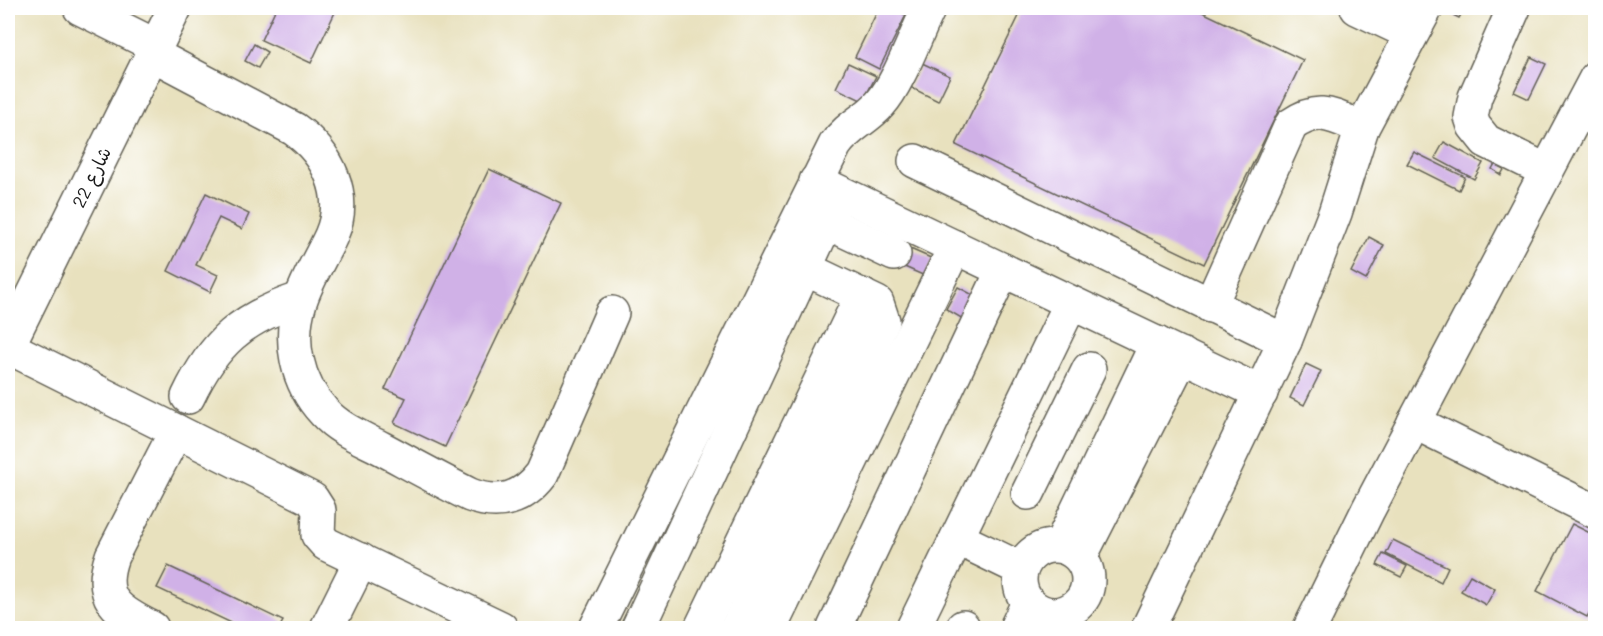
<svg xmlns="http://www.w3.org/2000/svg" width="1603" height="636" font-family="Mali,'Playpen Sans Arabic',sans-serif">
	<rect width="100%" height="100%" fill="#fff"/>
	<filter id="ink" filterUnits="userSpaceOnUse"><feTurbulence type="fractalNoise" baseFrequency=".0167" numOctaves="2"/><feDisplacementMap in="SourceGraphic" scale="12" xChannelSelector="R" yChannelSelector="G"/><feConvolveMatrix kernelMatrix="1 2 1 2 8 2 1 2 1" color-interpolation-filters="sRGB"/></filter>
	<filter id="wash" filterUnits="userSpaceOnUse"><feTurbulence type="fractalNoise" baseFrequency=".008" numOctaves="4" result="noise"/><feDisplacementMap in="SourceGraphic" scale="24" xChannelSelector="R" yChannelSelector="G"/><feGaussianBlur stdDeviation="1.35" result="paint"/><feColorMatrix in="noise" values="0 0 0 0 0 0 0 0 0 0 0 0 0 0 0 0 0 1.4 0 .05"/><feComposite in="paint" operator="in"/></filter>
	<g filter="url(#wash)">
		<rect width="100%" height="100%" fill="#e8e1be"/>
		<g id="blocks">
			<!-- building -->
			<g fill="#d0b1e7">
				<polygon points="276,8 337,8 311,63 261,40"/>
				<polygon points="879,8 890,8 906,15 879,69 855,57"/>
				<polygon points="1023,8 1194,8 1303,60 1204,264 956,145"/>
				<polygon points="1439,8 1465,8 1459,18"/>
				<polygon points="254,44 267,52 258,68 245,61"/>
				<polygon points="1531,57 1546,64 1529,99 1514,92"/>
				<polygon points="848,63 876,76 863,101 836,88"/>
				<polygon points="922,63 950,76 938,101 910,87"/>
				<polygon points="1444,142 1483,163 1474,179 1435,158"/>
				<polygon points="1414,152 1465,177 1459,190 1407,164"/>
				<polygon points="1500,155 1509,160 1501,175 1492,169"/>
				<polygon points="489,169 561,203 445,447 394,423 406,398 385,389"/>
				<polygon points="206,193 249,214 242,229 219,218 196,265 218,275 210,292 168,271"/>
				<polygon points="1369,237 1384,245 1366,280 1351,272"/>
				<polygon points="908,248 933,259 925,276 900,265"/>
				<polygon points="958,287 975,296 963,319 946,309"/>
				<polygon points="1306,364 1321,371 1304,405 1290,398"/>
				<polygon points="1572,524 1596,536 1596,600 1587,617 1537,591"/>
				<polygon points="1393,540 1448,567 1441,582 1386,554"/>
				<polygon points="1383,554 1407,566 1401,577 1377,565"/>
				<polygon points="168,566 283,621 279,628 242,628 157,588"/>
				<polygon points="1470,575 1495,589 1486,605 1461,591"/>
				<polygon points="8,614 14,628 8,628"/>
			</g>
		</g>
	</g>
	<g filter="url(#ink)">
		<use href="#blocks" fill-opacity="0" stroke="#636155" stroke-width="1.5"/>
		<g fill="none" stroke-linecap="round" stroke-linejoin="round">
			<defs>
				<g id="minor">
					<polyline points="80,8 156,46"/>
					<polyline points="1357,8 1410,33"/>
					<polyline points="1514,8 1475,97 1471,117 1474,126 1486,141 1545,170"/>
					<path d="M 152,54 L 294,129 C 328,153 349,195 331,236 C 321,258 307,279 300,302 C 288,340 296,382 324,412 C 339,429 362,438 381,448 C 411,464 440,480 470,495 C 499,506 523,499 542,474 L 612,313"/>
					<polyline points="915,161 1285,341"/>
					<polyline points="816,181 1261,393"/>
					<polyline points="826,222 894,254"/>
					<path d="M 1210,306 L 1291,125 C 1319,105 1333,116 1362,128"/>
					<polyline points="8,346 175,8"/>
					<polyline points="8,347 312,499 319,510 318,535 326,544 501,628"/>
					<path d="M 188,397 C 214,342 242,318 300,299"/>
					<polyline points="1414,422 1596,512"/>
					<polyline points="1028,493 1089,369"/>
					<polyline points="957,538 1021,569"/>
					<circle cx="1054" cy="580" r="34"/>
					<polyline points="1060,546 1157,343"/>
					<polyline points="1080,557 1183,355"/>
					<path d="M 152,628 C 117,611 97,598 112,556 L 176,431"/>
					<polyline points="327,628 361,560"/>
					<path d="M 596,628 L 835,145 C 849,125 866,120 880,104 C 899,83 916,34 929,8"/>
					<polyline points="638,628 840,193"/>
					<polyline points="701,628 862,295"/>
					<polyline points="737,628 883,321 877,303 804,268"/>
					<polyline points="770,628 955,247"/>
					<polyline points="834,628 1003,270"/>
					<polyline points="913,628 1071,303"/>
					<polyline points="963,628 963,627"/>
					<polyline points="1016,628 1028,603"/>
					<polyline points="1148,628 1285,341 1335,213 1362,128 1426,8"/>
					<polyline points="1310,628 1368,510 1596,78"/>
				</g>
			</defs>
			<!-- minor casing -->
			<use href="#minor" stroke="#636155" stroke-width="36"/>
			<!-- minor -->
			<use href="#minor" stroke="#fff" stroke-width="33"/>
		</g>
	</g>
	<g text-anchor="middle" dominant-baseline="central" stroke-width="4.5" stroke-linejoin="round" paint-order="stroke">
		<!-- street labels -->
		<g font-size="18" fill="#1c1c1c" stroke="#fff">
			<text transform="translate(91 177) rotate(-64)">شارع 22</text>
		</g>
	</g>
	<!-- margin -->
	<rect width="1603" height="636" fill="none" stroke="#fff" stroke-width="30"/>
</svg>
